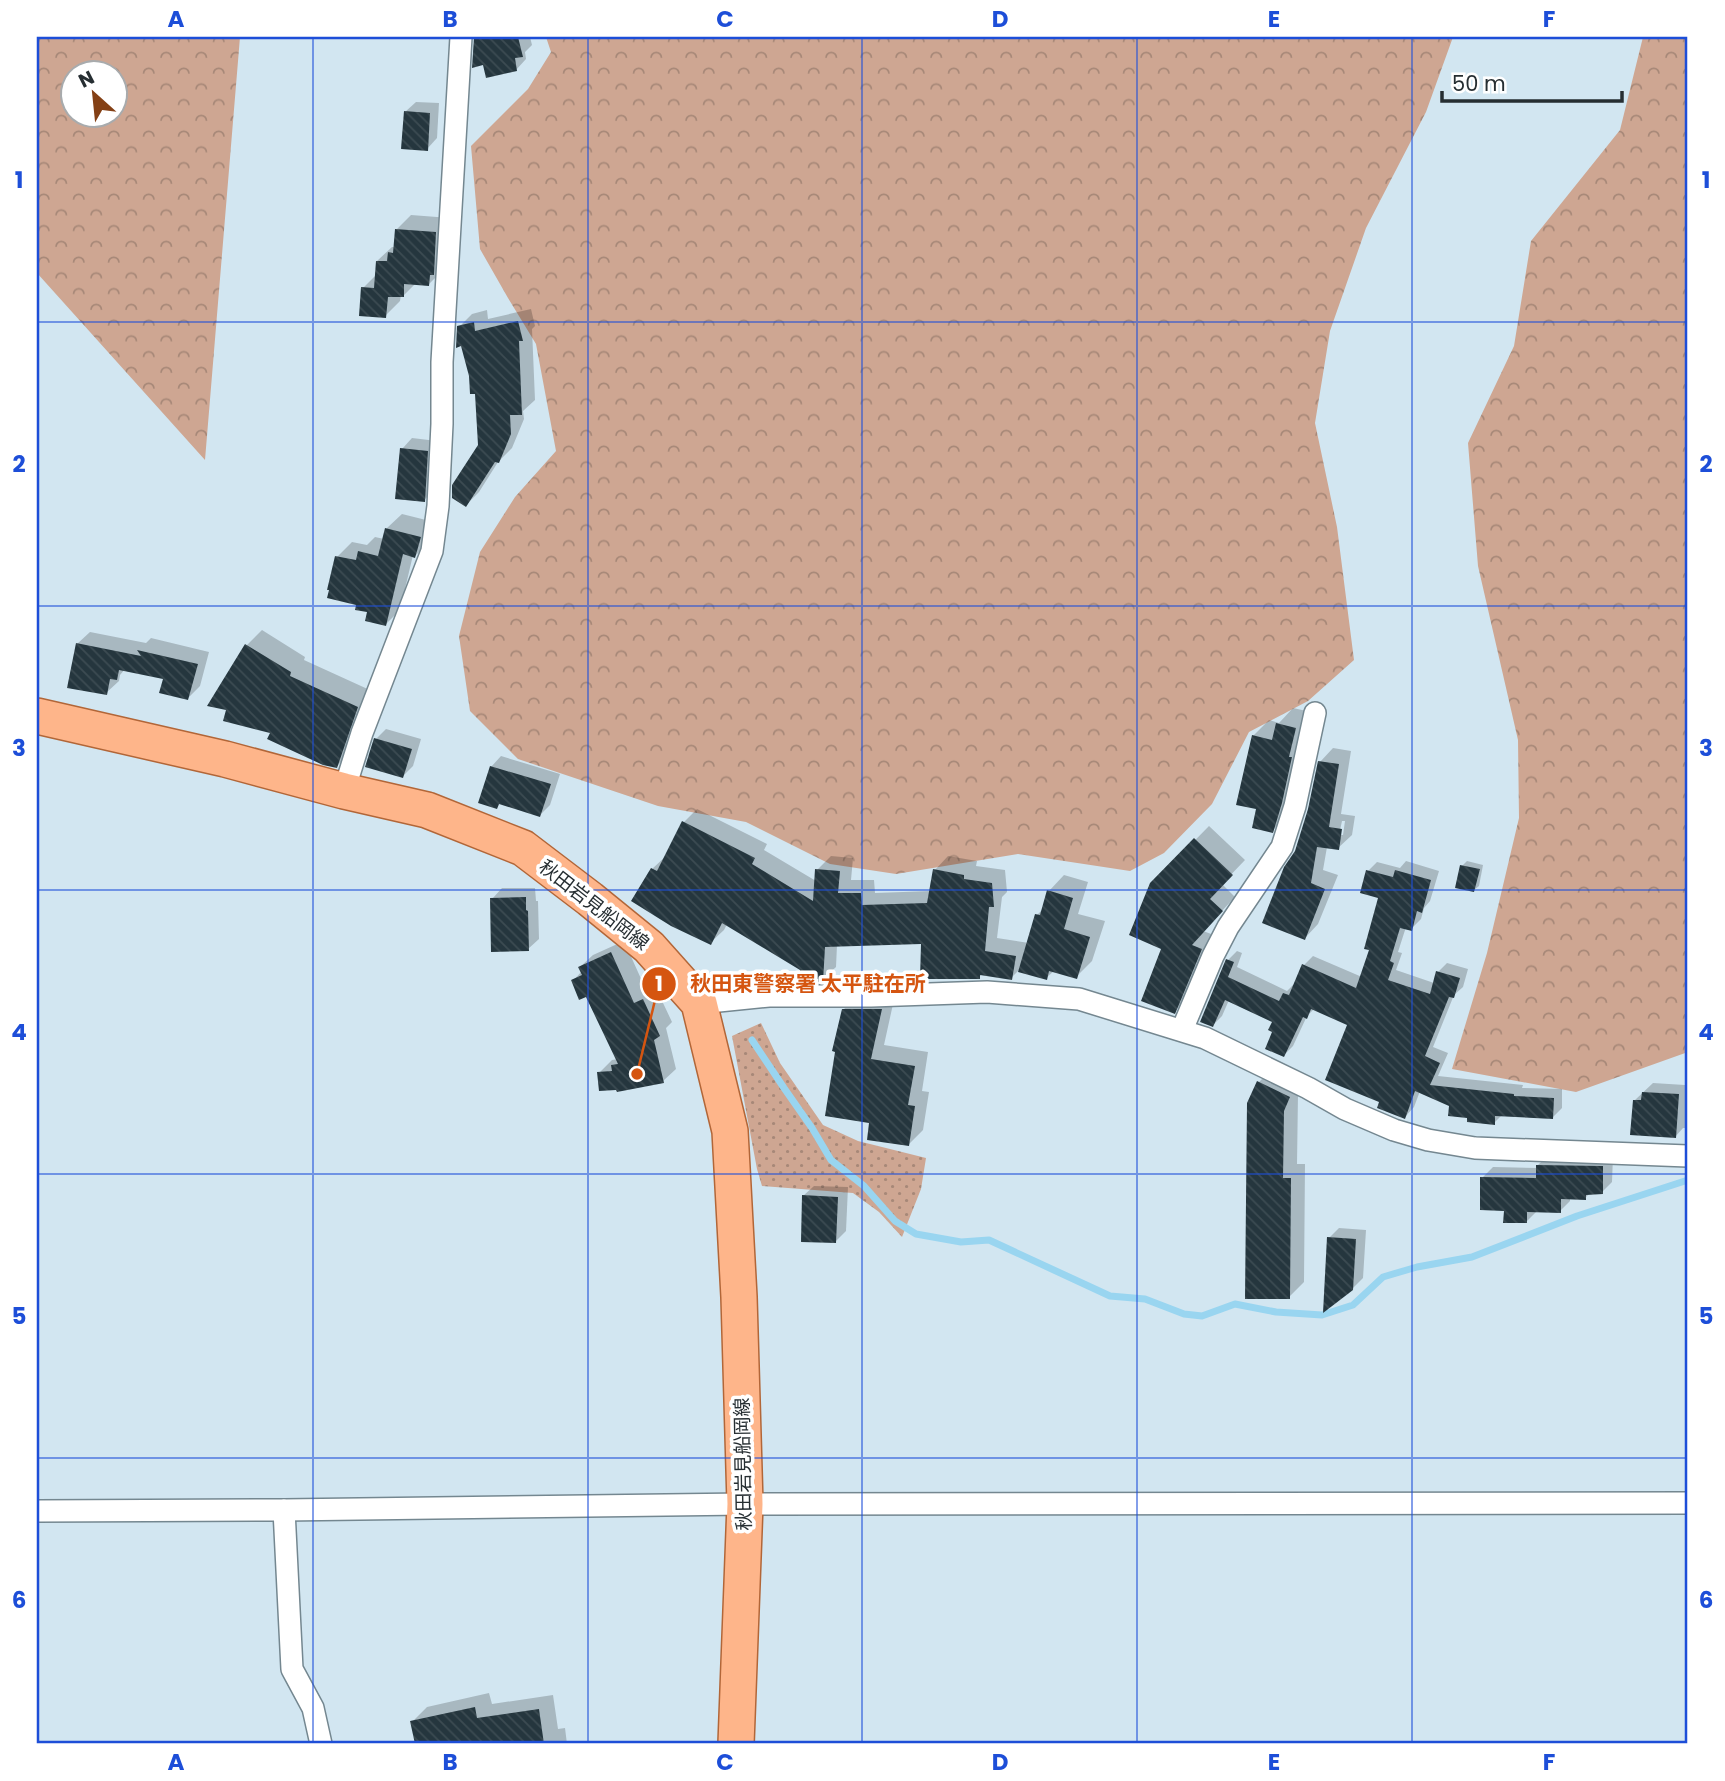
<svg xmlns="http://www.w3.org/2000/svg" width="1725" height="1781" font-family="Poppins,'Noto Sans JP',sans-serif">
	<defs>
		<pattern id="grass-dots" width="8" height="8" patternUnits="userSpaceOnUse" patternTransform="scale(1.75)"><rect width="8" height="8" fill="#cea692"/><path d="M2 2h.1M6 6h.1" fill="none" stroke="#a78878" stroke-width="1.8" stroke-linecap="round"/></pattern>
		<pattern id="forest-crowns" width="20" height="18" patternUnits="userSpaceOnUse" patternTransform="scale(1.75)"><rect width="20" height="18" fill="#cea692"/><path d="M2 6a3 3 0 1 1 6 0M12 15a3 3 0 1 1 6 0" fill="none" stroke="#a78878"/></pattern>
		<pattern id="building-back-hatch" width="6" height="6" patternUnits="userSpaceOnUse" patternTransform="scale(1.75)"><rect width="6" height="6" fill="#25363e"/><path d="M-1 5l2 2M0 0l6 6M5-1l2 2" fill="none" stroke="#3c4b52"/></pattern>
	</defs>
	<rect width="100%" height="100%" fill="#d2e6f1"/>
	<!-- grass -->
	<polygon fill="url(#grass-dots)" points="761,1023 780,1063 823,1125 858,1141 926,1158 921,1189 902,1237 879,1212 853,1193 762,1186 757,1169 732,1036"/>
	<!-- forest -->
	<g fill="url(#forest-crowns)" fill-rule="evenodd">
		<path d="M 37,37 L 240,37 L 205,460 L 37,273 ZM 74,74 L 116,74 L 116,116 L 74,116 Z"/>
		<polygon points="546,37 1453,37 1426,112 1366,228 1330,331 1315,423 1337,527 1354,660 1308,701 1249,732 1212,804 1164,853 1130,871 1018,854 896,874 830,864 746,822 658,806 518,759 470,711 459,636 480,552 515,497 556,451 536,344 508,298 480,249 471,146 528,89 551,52"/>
		<polygon points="1643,37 1688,37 1688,1052 1576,1092 1452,1069 1487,953 1519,818 1518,740 1478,566 1468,443 1514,346 1531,241 1620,130"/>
	</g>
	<!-- shadow -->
	<g fill="#0003" fill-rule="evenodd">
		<polygon points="476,37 530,37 532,45 525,52 526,59 516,70 485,63 474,66"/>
		<polygon points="416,102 439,103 437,138 427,149 405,112"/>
		<polygon points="411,215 450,218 444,269 429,284 416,283 403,296 401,295 400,301 385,316 363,288 377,274 377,261 392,247 395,247 396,230"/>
		<polygon points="531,309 535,326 532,329 535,400 523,411 524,419 512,448 498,462 479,492 466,505 479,446 477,392 471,376 459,327 472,314 487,310 488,319"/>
		<polygon points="412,438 437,441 435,490 424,500 402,449"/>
		<polygon points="402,514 434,522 430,541 415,556 413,555 400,610 385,625 358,604 337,557 352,542 367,545 375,537 384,539 387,528"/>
		<polygon points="262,630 305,657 304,660 372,691 352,751 337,766 272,732 247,645"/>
		<polygon points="90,632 146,643 151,638 209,652 200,686 187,699 165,678 125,669 120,675 119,681 106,693 77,644"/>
		<polygon points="1293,708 1311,712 1288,815 1272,831 1258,808 1253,736 1269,720 1279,723"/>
		<polygon points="386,729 421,739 413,766 403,776 376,739"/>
		<path d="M 1333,748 L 1351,751 L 1341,814 L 1355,816 L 1352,835 L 1338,848 L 1327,847 L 1323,870 L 1338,875 L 1318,924 L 1305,938 L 1296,852 L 1310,809 L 1320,762 ZM 1342,821 L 1345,821 L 1343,835 L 1339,835 Z"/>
		<polygon points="501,756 560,774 550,805 540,815 500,803 497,807 491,767"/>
		<polygon points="697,809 767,844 764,850 816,881 817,870 831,856 853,858 851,880 874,880 875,893 931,891 935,870 948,856 977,861 976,866 1005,870 1007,892 1002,897 997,938 1029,943 1037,915 1044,908 1049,891 1064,875 1088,882 1078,914 1105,921 1092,961 1076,977 1054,971 1046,978 1019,970 1011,978 982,974 979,977 923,942 837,945 836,967 822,980 727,924 724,930 710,943 652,869 666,856 684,822"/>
		<polygon points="1209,826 1245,860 1222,884 1235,897 1203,931 1214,935 1188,998 1174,1012 1152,884"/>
		<polygon points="1406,861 1439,871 1430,901 1424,908 1421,919 1411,929 1406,927 1398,952 1402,953 1396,970 1434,983 1438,972 1447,963 1468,969 1463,987 1454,995 1433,1047 1448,1053 1438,1076 1523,1085 1522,1088 1562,1089 1562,1108 1552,1118 1502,1115 1494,1123 1469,1117 1451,1105 1420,1091 1414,1107 1405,1117 1381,1101 1349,1024 1314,1009 1307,1016 1293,1046 1284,1055 1275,1032 1274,1021 1229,1000 1222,1016 1213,1025 1228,960 1237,951 1242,953 1237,967 1287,991 1293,985 1295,985 1304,965 1313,956 1362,977 1371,949 1380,897 1368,871 1377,862 1400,868"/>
		<polygon points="1467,861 1483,865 1479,886 1474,890 1462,866"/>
		<polygon points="502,888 535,888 536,901 538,901 539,939 528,949 492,899"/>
		<polygon points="624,941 647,992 656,988 672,1022 666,1028 676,1069 663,1081 599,1073 612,1060 618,1059 587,994 573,981 582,971 580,967 593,955"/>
		<polygon points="858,995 895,995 884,1045 928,1052 922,1091 929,1092 923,1130 908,1145 871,1121 843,1010"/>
		<polygon points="1274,1067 1298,1094 1297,1164 1305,1164 1304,1282 1289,1297 1259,1082"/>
		<polygon points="1688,1069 1688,1128 1683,1128 1675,1137 1635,1100 1653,1083 1685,1085 1685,1073"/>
		<polygon points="1548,1155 1613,1156 1612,1182 1602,1192 1590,1193 1585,1198 1570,1198 1570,1201 1560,1211 1537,1211 1526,1222 1505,1209 1482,1178 1493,1167 1538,1168 1538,1165"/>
		<polygon points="814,1186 848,1187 846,1231 836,1241 803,1196"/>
		<polygon points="1339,1228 1366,1230 1363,1278 1352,1289 1329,1238"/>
		<polygon points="489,1693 492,1704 553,1695 558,1729 565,1728 567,1744 417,1744 412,1722 427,1707"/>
	</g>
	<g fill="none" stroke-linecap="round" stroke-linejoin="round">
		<!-- stream -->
		<polyline stroke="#99d5f0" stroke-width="7" points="752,1040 784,1088 812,1128 831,1160 864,1186 895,1221 916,1234 961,1242 989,1240 1110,1296 1145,1299 1184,1314 1202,1316 1235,1304 1276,1312 1322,1315 1353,1305 1383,1277 1417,1267 1472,1257 1577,1216 1688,1180"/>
	</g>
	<!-- building -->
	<g fill="url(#building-back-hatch)">
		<polygon points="474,37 518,37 523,57 515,58 517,71 486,78 483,65 472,68"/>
		<polygon points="404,111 430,113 428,151 401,149"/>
		<polygon points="395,229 436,232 434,275 430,275 429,286 404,284 404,297 388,297 386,318 359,316 361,287 374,288 376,261 387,261 388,252 393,253"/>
		<polygon points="518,321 523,341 519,341 522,415 510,415 511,434 499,463 495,462 466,507 452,498 452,485 478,445 475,394 470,394 469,376 461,346 456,348 457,326 474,322 475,331"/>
		<polygon points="400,448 428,451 425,502 395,499"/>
		<polygon points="385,528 421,537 415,558 403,554 386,626 365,621 367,612 355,610 356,605 327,598 329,590 327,590 335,556 356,560 358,551 378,556"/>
		<polygon points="76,643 141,656 137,650 198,664 188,700 159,693 163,679 119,670 117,680 110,679 107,695 67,688"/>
		<polygon points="245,644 291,672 290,676 358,707 337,768 323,765 267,739 270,733 223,721 226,710 207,706"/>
		<polygon points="1276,723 1296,728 1289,757 1292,757 1282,803 1273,833 1252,828 1256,809 1236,805 1252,735 1272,740"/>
		<polygon points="374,738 412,749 403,778 365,767"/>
		<polygon points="1318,761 1339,764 1329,827 1342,829 1339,850 1317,847 1311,883 1325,889 1305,940 1262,923 1284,867 1295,851 1308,809"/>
		<polygon points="490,766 551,784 540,817 499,804 497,809 478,803"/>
		<polygon points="682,821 755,858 752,864 813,901 815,869 840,871 838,893 861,893 862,905 927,903 933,869 964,875 964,879 992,883 994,907 989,907 985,951 1016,956 1012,980 980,975 980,979 920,979 921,944 825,947 823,982 800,981 800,970 722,923 711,945 671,926 631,901 651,868 657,871"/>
		<polygon points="1194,838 1233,875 1210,899 1223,911 1192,945 1202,949 1175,1014 1141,1001 1161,949 1129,935 1150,883"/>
		<polygon points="1460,865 1480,869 1474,892 1455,888"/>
		<polygon points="1366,870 1393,877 1395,870 1431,880 1422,913 1417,911 1412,931 1400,928 1390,961 1394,963 1388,980 1430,994 1436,971 1460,978 1454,998 1449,997 1425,1056 1440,1063 1430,1085 1514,1094 1514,1096 1554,1098 1553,1119 1495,1116 1495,1125 1467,1122 1467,1118 1448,1116 1449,1106 1415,1091 1405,1119 1377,1108 1379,1102 1325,1080 1347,1025 1311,1009 1307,1019 1303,1017 1284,1057 1265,1049 1272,1032 1268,1030 1272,1022 1225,1000 1213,1027 1200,1022 1226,959 1234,962 1228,977 1279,1001 1283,993 1289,995 1302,964 1356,988 1369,950 1364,949 1378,898 1360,893"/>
		<polygon points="1047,890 1073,898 1064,929 1090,937 1077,979 1049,971 1047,980 1018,972 1035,914 1040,915"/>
		<polygon points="526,897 526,910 528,911 529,951 491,952 490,898"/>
		<polygon points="611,952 634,1003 643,999 660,1036 654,1040 664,1083 617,1092 616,1090 599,1091 597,1072 612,1071 611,1065 618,1064 586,997 579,1000 571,980 582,975 578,967"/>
		<polygon points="842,1009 882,1009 871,1059 915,1066 908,1105 915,1106 909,1146 867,1140 869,1123 825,1116 835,1052 832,1051"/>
		<polygon points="1257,1081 1290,1097 1284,1111 1283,1178 1291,1178 1290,1299 1245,1299 1247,1103"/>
		<polygon points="1642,1092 1679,1094 1676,1138 1630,1135 1633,1100 1641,1100"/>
		<polygon points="1536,1165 1603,1166 1603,1194 1586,1195 1586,1200 1561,1199 1561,1213 1527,1212 1527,1223 1503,1223 1504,1211 1480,1210 1480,1177 1536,1178"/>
		<polygon points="802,1195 838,1197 836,1243 801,1242"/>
		<polygon points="1327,1237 1356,1239 1353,1290 1323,1313"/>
		<polygon points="475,1707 477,1718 539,1709 544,1744 415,1744 410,1721"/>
	</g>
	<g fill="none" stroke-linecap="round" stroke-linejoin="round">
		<defs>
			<g id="street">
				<polyline points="344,791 362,733 432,551 438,506 442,424 442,362 461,37"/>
				<polyline points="699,1003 769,996 871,996 987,992 1079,999 1205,1038 1308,1088 1345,1109 1394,1130 1428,1140 1475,1148 1688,1156"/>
				<polyline points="1182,1030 1213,956 1228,927 1282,847 1295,806 1315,713"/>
				<polyline points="284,1510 292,1669 313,1708 321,1744"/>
				<polyline points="37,1511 284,1510 745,1504 1688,1503"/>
			</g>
			<polyline id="primary" points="37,716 225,759 344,791 427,810 523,848 590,899 649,947 699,1003 730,1131 739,1297 745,1504 736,1744"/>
		</defs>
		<!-- street casing -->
		<use href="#street" stroke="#748790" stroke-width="24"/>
		<!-- primary casing -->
		<use href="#primary" stroke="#b26638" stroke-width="38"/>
		<!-- street -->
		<use href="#street" stroke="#fff" stroke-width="21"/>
		<!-- primary -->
		<use href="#primary" stroke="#feb58a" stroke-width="35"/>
	</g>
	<!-- grid -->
	<path fill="none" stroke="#1d4ed8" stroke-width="2" stroke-opacity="0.55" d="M 313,37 L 313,1744M 588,37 L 588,1744M 862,37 L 862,1744M 1137,37 L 1137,1744M 1412,37 L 1412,1744M 37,322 L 1688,322M 37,606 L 1688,606M 37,890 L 1688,890M 37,1174 L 1688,1174M 37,1458 L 1688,1458"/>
	<g text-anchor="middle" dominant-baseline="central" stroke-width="7" stroke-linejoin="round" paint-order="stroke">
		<!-- street labels -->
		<g font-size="19" fill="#262e32" stroke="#fff">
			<text transform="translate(594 905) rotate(38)">秋田岩見船岡線</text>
			<text transform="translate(743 1464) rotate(-91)">秋田岩見船岡線</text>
		</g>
	</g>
	<!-- callouts -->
	<path fill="none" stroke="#d55510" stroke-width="2.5" d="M637 1074L659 984"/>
	<g fill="#d55510" stroke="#fff" stroke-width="2.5">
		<circle cx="637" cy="1074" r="7"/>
		<circle cx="659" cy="984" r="18"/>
	</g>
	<g font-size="21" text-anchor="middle" font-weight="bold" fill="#fff">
		<text x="659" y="991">1</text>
	</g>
	<g font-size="21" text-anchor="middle" font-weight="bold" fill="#d55510" stroke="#fff" stroke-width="7" stroke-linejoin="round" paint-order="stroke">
		<text x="808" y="991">秋田東警察署 太平駐在所</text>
	</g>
	<!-- border -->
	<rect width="1725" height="1781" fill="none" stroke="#ffffff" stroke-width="77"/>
	<!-- north arrow -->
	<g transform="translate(94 94) rotate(333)"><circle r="33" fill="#ffffff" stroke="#a8abad" stroke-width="2"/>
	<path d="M0-5L12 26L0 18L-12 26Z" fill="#844015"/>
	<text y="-10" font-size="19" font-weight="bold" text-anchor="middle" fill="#262e32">N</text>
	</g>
	<!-- scale -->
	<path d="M1442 91v10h180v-10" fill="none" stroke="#262e32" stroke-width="3.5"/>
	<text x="1452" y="91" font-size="21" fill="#262e32" stroke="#ffffff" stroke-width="5" paint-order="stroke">50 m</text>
	<rect x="38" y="38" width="1648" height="1704" fill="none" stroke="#1d4ed8" stroke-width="2.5"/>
	<g font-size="23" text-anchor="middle" font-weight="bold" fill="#1d4ed8">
		<text x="176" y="27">A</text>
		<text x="450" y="27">B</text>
		<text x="725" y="27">C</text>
		<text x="1000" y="27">D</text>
		<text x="1274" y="27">E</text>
		<text x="1549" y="27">F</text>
		<text x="19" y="188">1</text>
		<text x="1706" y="188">1</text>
		<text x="19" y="472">2</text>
		<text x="1706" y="472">2</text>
		<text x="19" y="756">3</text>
		<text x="1706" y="756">3</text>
		<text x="19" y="1040">4</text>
		<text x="1706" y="1040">4</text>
		<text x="19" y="1324">5</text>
		<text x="1706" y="1324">5</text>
		<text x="19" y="1608">6</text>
		<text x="1706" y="1608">6</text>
		<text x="176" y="1770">A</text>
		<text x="450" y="1770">B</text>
		<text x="725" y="1770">C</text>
		<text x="1000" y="1770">D</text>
		<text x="1274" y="1770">E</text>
		<text x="1549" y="1770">F</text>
	</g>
</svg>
